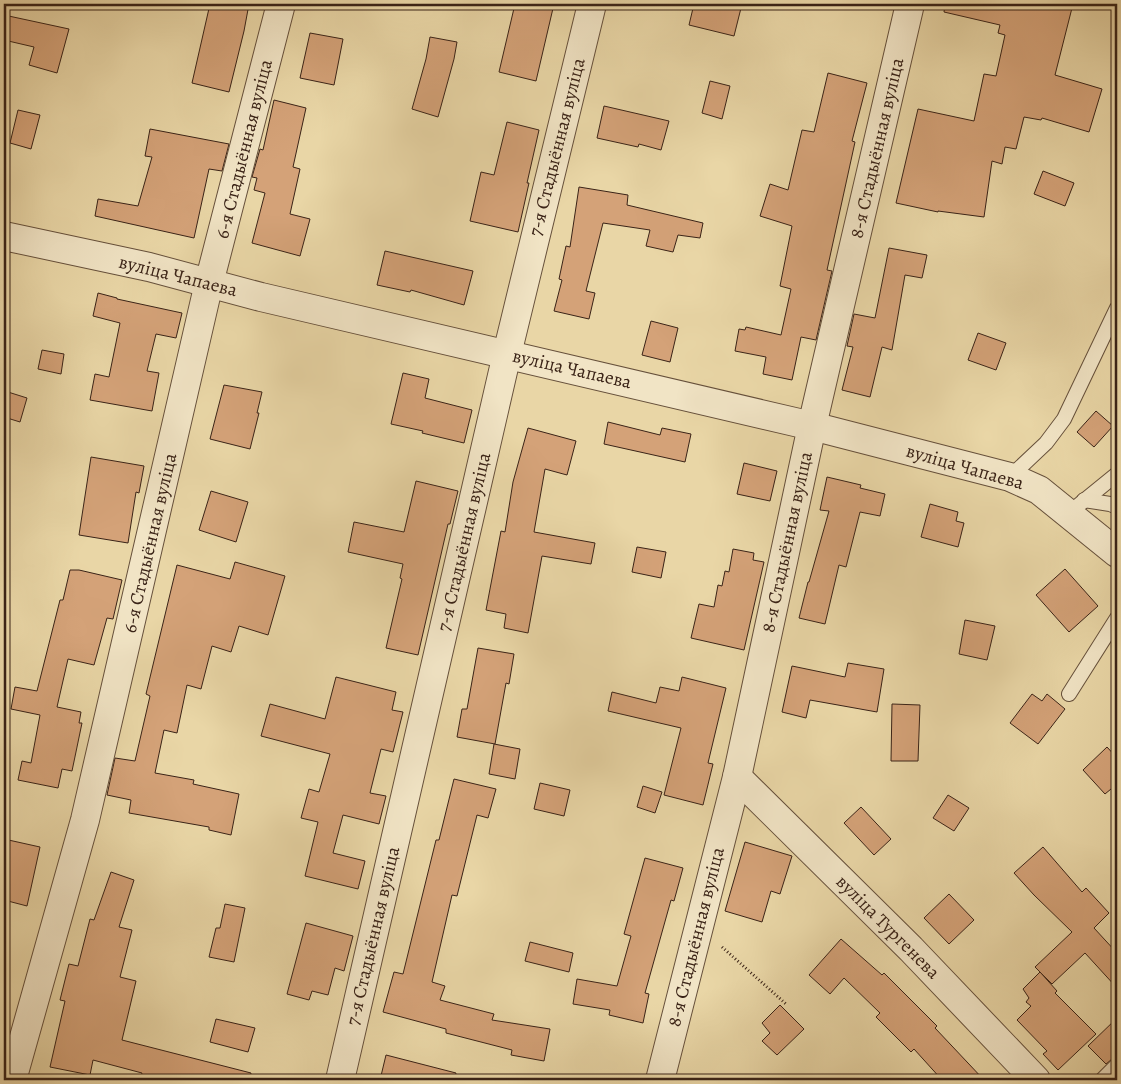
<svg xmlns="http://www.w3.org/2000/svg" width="1121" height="1084" font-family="Alegreya,serif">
	<rect width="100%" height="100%" fill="#e9d6a6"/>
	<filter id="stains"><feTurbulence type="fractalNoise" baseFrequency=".004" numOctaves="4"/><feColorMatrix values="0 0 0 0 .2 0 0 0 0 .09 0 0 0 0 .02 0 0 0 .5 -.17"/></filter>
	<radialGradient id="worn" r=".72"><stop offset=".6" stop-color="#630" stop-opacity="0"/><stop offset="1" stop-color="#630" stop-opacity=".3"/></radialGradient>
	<!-- building -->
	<g fill="#d4a278" stroke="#3a2317">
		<polygon points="210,4 249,4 244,31 229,92 192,83"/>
		<polygon points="515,4 554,4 536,81 499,72"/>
		<polygon points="694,4 742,4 734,36 689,25"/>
		<polygon points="945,4 1073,4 1055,75 1102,89 1089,132 1042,118 1041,120 1024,117 1016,149 1005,147 1002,164 992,161 984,217 938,211 938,212 896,203 918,109 974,121 984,74 996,76 1005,35 998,33 1000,25 944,12"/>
		<polygon points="4,15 69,29 57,73 29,65 34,47 4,40"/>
		<polygon points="310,33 343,39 334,85 300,78"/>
		<polygon points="430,37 457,42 454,59 438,117 412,109 426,59"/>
		<polygon points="828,73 867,83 852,141 855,142 827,270 832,271 816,340 801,337 792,380 763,374 766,357 735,351 739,329 745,330 746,327 781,335 791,289 780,286 792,226 760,216 770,184 788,190 802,130 814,132"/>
		<polygon points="710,81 730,86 722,119 702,113"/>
		<polygon points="274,100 306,108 293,167 300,169 290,214 310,219 300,256 252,243 265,193 254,190 257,178 252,177 260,149 263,150"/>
		<polygon points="604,106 669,121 661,150 639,144 638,147 597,138"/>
		<polygon points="18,110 40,115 31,149 10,143"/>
		<polygon points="507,122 539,130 527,183 529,183 518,232 470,221 481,172 494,175"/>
		<polygon points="150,129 229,144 222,171 209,169 194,238 95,216 98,199 138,206 152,157 145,156"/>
		<polygon points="1043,171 1074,183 1065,206 1034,194"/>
		<polygon points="579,187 628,195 627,205 703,223 700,238 678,235 673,252 646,246 650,230 603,223 586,291 595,293 589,319 554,311 562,280 559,279 566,246 570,247"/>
		<polygon points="889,248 927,255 922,278 905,275 892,350 882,347 870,397 842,390 853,347 847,346 854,314 875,318"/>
		<polygon points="385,251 473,271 464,305 411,290 410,292 377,285"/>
		<polygon points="98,293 117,298 117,299 182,313 176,338 156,334 147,371 159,373 152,411 90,400 95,374 109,377 120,323 93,316"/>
		<polygon points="651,321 678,328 670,362 642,355"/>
		<polygon points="978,333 1006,343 996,370 968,360"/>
		<polygon points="42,350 64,354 61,374 38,369"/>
		<polygon points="403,373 429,379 425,398 472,410 464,443 422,433 423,431 391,424"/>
		<polygon points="224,385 262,392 257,413 259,413 250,449 210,439"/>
		<polygon points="8,392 27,398 20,422 4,417 4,407"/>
		<polygon points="1096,411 1113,426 1094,447 1077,432"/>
		<polygon points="608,422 660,435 662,428 691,434 685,462 604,444"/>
		<polygon points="528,428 576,441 567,475 545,469 534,532 595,543 591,564 542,556 528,633 504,628 506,614 486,610 501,531 505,532 513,482"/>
		<polygon points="91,457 144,466 139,493 136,492 128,543 79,535"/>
		<polygon points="744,463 777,471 770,501 737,494"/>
		<polygon points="827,477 861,485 860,488 885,494 880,516 860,512 846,567 839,565 825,624 799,618 808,582 809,582 829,511 820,510"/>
		<polygon points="416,481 458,491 450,524 448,524 418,655 386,648 402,579 400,578 403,564 348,552 354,522 404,532"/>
		<polygon points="211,491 248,502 236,542 199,530"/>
		<polygon points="930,504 958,512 956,521 964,523 958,547 921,537"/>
		<polygon points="637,547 666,552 661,578 632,572"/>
		<polygon points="733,549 754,553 753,560 764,562 744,650 691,638 699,604 714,607 718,585 722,586 725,571 729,572"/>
		<polygon points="235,562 285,576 268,635 239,626 231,652 212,646 201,689 187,685 177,733 164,730 155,773 194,780 193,784 239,794 231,835 209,830 209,827 129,813 131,800 107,795 115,758 135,761 150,696 146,694 177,565 230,579"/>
		<polygon points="1065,569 1098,606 1069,632 1036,595"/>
		<polygon points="70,570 79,570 122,580 113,619 107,618 94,665 68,659 57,707 81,712 79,723 82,723 72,771 62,769 58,788 18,780 22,761 31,763 40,715 11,709 15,687 37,691 60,600 63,600"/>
		<polygon points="965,620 995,626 987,660 959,654"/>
		<polygon points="478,648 514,654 509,684 506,683 495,744 457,737 462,709 467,709"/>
		<polygon points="848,663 884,669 877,712 810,700 806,718 782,712 792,666 845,677"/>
		<polygon points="336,677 396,692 392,710 403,712 393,752 381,749 370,793 386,796 379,824 343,815 333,853 365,861 358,889 305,876 318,822 301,818 309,789 319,792 330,754 261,736 270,704 325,719"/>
		<polygon points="682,677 726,688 708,763 713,764 703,805 664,795 681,728 608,711 612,692 656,703 660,687 679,691"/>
		<polygon points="1032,694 1042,701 1047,694 1065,709 1038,744 1010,723"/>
		<polygon points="892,704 920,705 918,761 891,761"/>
		<polygon points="494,744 520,749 515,779 489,774"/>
		<polygon points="1107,747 1117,758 1117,784 1105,794 1083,770"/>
		<polygon points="454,779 496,789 488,818 477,815 457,896 452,895 432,982 445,986 440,1000 494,1014 492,1020 550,1029 544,1061 511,1055 512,1050 446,1033 446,1029 383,1012 394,972 403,974 436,840 439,840"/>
		<polygon points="540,783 570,790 564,816 534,809"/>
		<polygon points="643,786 662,792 655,813 637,807"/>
		<polygon points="948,795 969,808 954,831 933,818"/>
		<polygon points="861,807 891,839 874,855 844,823"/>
		<polygon points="4,839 40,847 27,906 4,900"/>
		<polygon points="745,842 792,856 780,894 771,891 762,922 725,911"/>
		<polygon points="1043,847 1082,892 1086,888 1109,913 1094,928 1117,953 1117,988 1085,953 1052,984 1035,967 1072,932 1034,895 1014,873"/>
		<polygon points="645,858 683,868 674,901 671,900 645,993 649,994 643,1023 609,1015 610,1010 573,1004 577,979 617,986 631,936 624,934"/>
		<polygon points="111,872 134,880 119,927 132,930 120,977 136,981 122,1040 251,1073 250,1080 140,1080 142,1073 93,1060 90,1075 50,1067 65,1001 60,1000 69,964 78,966 90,919 94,920"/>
		<polygon points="949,894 974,920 949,944 924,918"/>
		<polygon points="225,904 245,908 234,962 209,957 216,928 220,928"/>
		<polygon points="306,923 353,936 344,971 335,968 328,995 312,991 309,1000 287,994"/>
		<polygon points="841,939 882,975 884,973 937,1026 935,1028 984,1080 942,1080 914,1049 911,1052 876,1017 880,1013 844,978 830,994 809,975"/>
		<polygon points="530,942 573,953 569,972 525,961"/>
		<polygon points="1040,972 1057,991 1055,993 1096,1034 1058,1070 1043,1054 1047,1051 1017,1020 1031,1006 1026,1002 1029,998 1023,989"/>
		<polygon points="780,1005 804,1029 777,1055 762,1041 770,1033 762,1023"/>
		<polygon points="1117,1018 1117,1055 1106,1064 1088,1046"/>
		<polygon points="216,1019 255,1028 248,1052 210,1042"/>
		<polygon points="386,1055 456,1073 455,1080 380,1080"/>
	</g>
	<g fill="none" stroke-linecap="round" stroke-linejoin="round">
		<defs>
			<g id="lane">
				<polyline points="1010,477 1046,443 1064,419 1117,308"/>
				<polyline points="1084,500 1110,504 1117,507"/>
				<polyline points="1069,513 1117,474"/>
				<polyline points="1069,694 1117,618"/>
				<polyline points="1102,1080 1117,1065"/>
			</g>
			<g id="street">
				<polyline points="4,236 149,267 261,297 812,426 1010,477 1039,490 1117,553"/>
				<polyline points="737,777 911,949 1036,1080"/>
				<polyline points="12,1080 85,820 209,283 281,4"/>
				<polyline points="340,1080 507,354 592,4"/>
				<polyline points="660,1080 737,777 812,426 910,4"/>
			</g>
		</defs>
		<!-- lane casing -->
		<use href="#lane" stroke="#66503b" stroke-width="16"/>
		<!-- street casing -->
		<use href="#street" stroke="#66503b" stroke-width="30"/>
		<!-- path -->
		<polyline stroke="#3a2317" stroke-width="3" stroke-dasharray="1 2.5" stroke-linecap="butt" points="722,947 786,1004"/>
		<!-- lane -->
		<use href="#lane" stroke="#f1e4c5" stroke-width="14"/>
		<!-- street -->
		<use href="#street" stroke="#f1e4c5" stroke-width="28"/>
	</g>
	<g text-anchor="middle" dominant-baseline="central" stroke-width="4" stroke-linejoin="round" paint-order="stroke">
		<!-- street labels -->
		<g font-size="19" fill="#3a2317" stroke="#f1e4c5">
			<text transform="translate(557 147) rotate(-76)">7-я Стадыённая вуліца</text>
			<text transform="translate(877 148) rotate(-77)">8-я Стадыённая вуліца</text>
			<text transform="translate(244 149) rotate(-76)">6-я Стадыённая вуліца</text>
			<text transform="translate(178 276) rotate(14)">вуліца Чапаева</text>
			<text transform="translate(572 369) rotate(13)">вуліца Чапаева</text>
			<text transform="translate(965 467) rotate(16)">вуліца Чапаева</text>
			<text transform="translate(464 542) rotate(-77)">7-я Стадыённая вуліца</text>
			<text transform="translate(787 542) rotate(-78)">8-я Стадыённая вуліца</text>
			<text transform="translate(150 543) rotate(-77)">6-я Стадыённая вуліца</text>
			<text transform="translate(888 927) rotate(45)">вуліца Тургенева</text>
			<text transform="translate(373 936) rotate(-77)">7-я Стадыённая вуліца</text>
			<text transform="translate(696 937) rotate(-76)">8-я Стадыённая вуліца</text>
		</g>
	</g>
	<!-- margin -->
	<rect width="1121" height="1084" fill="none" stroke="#e9d6a6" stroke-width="20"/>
	<rect x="5" y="5" width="1111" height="1074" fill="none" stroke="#3a2317" stroke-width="2.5"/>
	<rect x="10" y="10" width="1101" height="1064" fill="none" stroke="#3a2317"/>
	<rect width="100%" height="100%" filter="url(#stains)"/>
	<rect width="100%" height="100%" fill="url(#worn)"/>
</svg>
